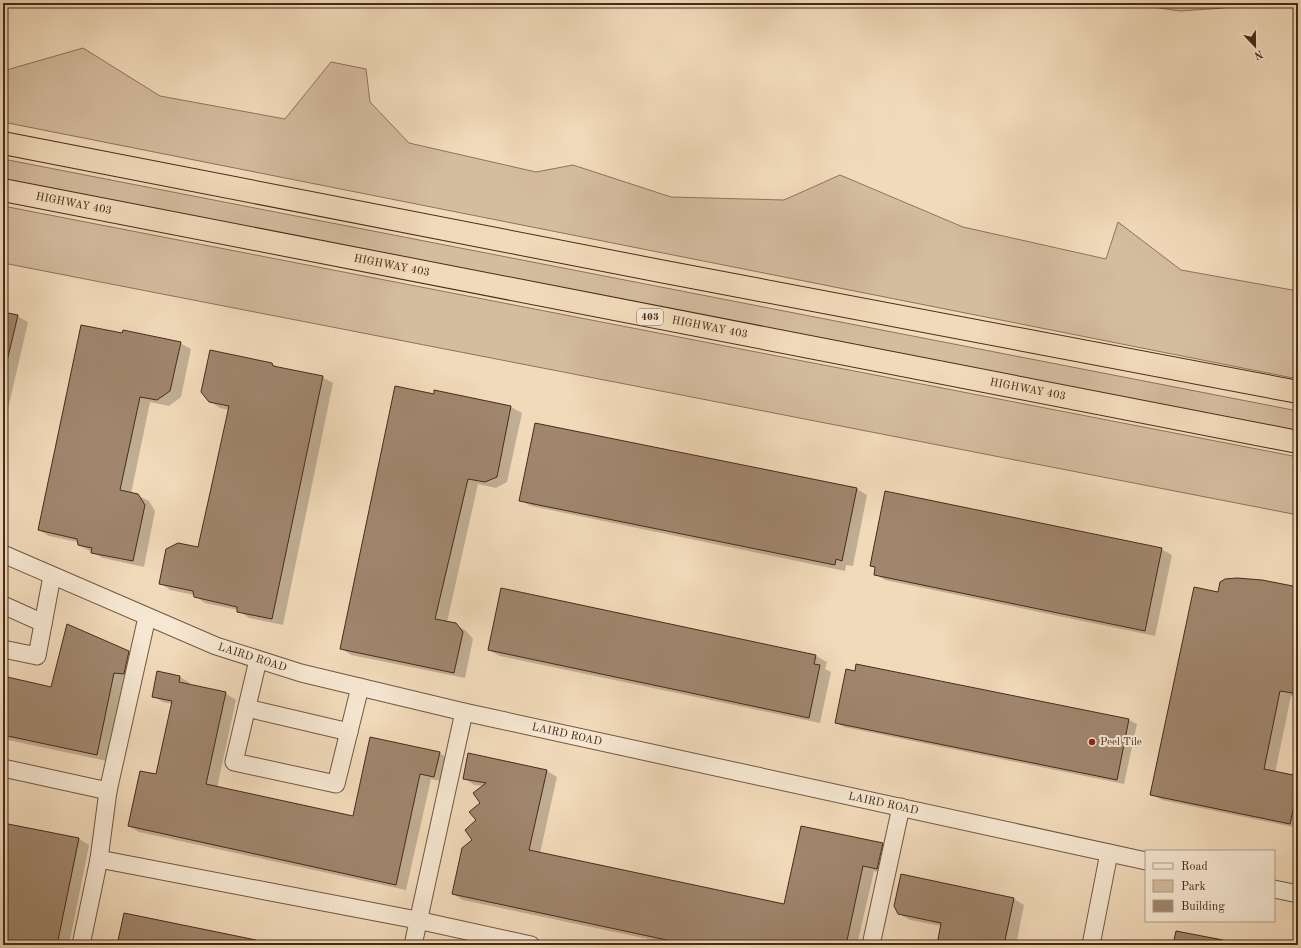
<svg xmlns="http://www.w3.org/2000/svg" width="1301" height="948" font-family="'Old Standard TT',serif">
	<rect width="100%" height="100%" fill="#f1daba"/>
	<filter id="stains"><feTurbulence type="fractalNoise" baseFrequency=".005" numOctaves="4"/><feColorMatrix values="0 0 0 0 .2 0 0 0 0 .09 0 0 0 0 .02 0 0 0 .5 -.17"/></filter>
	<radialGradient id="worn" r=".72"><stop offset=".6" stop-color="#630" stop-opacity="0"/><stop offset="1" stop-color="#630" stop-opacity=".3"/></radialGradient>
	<!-- green -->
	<g fill="#d4bc9f" stroke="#8e735c">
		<polygon points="1125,3 1247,3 1224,8 1180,11"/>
		<polygon points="83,48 160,96 285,119 331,62 366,69 370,102 409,143 536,172 573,165 671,197 784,200 840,175 963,227 1106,259 1118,222 1181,270 1298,291 1298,379 3,122 3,71"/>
		<polygon points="3,159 1298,411 1298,432 3,180"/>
		<polygon points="3,206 1298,457 1298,515 3,263"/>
	</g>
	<!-- shadow -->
	<g fill="#0003" fill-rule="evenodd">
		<polygon points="3,313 17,316 28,322 3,431"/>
		<polygon points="122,334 180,343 191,349 181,397 169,406 150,402 131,494 137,495 149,501 155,511 144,567 103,558 78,545 78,542 49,536 39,530"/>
		<polygon points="272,364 281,369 322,377 333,383 283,625 249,618 238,610 205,603 194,595 170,590 160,583 199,548 229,410 220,408 209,401"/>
		<polygon points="435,391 511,407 522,413 507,482 496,488 478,484 447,622 455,624 466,631 473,639 465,678 351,655 341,648"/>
		<polygon points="857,489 867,495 853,566 846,565 845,571 531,506 520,500"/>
		<polygon points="1161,549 1172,555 1155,636 885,580 875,574 876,568 871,565"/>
		<polygon points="1298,588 1298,698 1291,696 1275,773 1298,778 1298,828 1162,800 1151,794 1219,593"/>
		<polygon points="502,590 816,656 827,662 825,669 831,672 820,723 500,656 489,650"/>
		<polygon points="129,652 139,658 135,679 124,678 107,761 3,739 3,677 51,688"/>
		<polygon points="857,665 1129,720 1137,724 1124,784 844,727 836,723"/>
		<path d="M 180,677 L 190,683 L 190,686 L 225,693 L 236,700 L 217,788 L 354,817 L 439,753 L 450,759 L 445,782 L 431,779 L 406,890 L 139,832 L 129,826 L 156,775 L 172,704 L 163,702 L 153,696 ZM 178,679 L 180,679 L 179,688 Z"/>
		<polygon points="547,771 557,777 540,853 785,905 883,844 893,850 888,874 874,871 857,945 676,945 463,900 453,894 474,840 484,786 474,785 464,778"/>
		<polygon points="3,824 79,839 89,845 69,945 3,945 3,924 8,899 3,898"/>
		<polygon points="1014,899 1024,905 1016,945 938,945 942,926 910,920 899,914"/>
		<polygon points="125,915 273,945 118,945"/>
		<polygon points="1177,932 1240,945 1174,945"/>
	</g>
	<!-- building -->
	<g fill="#a0866d" stroke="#492a19">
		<polygon points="3,312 18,315 7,361 3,361"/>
		<polygon points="81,325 122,333 123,330 181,342 170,391 157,400 140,397 120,490 138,494 145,505 133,561 91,553 92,548 78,545 77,539 38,530"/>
		<polygon points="210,350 272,363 273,366 323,376 272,619 237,612 237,607 194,597 193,591 159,584 166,549 178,543 198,547 210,493 229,406 209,402 201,392"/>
		<polygon points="395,386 434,394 434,390 511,406 497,477 485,482 468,479 435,619 456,623 463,632 454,673 340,649"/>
		<polygon points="535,423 857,488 842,561 836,559 835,565 519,501"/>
		<polygon points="885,491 1162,548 1145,631 874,575 875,567 870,566"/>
		<polygon points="1237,578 1262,580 1298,587 1298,694 1280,691 1264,769 1298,776 1298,787 1290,824 1150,795 1194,587 1218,592 1220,582 1225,579"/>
		<polygon points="501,588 816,655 814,664 820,665 809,718 488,650"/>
		<polygon points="67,624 129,651 124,674 114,673 97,755 3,735 3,676 51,687"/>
		<polygon points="856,664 1129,719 1117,780 835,723 846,669 855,671"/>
		<polygon points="157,671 180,676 179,682 226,692 206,784 353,816 370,737 440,752 434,777 420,774 396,885 128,826 140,771 156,774 172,701 152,697"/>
		<polygon points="468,753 547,770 529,850 784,904 801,826 883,843 877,869 863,866 846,945 690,945 452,894 462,848 472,840 465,830 476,820 469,812 480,803 473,793 486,783 463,779"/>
		<polygon points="3,823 79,838 57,945 3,945 3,919 8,896 3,895"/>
		<polygon points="901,874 1014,898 1004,945 937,945 941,923 898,914 894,906"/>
		<polygon points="124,913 256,940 255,945 117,945"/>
		<polygon points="1176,931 1223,940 1223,945 1173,945"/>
	</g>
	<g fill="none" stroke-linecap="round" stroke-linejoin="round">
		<defs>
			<g id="minor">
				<path id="s1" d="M 3,554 L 216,646 L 301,673 L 464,712 L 1146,861"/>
				<polyline points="3,605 43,623"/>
				<polyline points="147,617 108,791 99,859 417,920 531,945"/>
				<polyline points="3,649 37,656 52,576"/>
				<polyline points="258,660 234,762 336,784 360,687"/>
				<polyline points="247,708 349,732"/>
				<polyline points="3,768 108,791"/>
				<polyline points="1274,889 1298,894"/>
				<polyline points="81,945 99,859"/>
				<polyline points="413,945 464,712"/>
				<polyline points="871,945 901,807"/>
				<polyline points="1091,945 1109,853"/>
			</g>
			<g id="highway">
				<polyline points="3,143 660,271 1298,392"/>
				<path id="s2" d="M 3,190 L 1298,442"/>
			</g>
		</defs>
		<!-- minor casing -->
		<use href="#minor" stroke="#735641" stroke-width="19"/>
		<!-- highway casing -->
		<use href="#highway" stroke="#492a19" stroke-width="24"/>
		<!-- minor -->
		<use href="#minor" stroke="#f6e7d2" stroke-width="17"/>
		<!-- highway -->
		<use href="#highway" stroke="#f1daba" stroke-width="22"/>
	</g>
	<!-- markers -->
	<circle fill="#8f2418" stroke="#f6e7d2" stroke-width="1.5" cx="1092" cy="742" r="4"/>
	<g text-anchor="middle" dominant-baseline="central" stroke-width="4" stroke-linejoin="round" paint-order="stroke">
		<!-- shield labels -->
		<rect fill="#f6e7d2" stroke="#7d6350" stroke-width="1" x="637" y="309" width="26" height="16" rx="3"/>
		<g font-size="10" font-weight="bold" fill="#492a19">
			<text x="650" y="317">403</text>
		</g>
		<!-- street labels -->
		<g font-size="11" fill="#492a19" stroke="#f6e7d2">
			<text stroke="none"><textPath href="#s2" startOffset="72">HIGHWAY 403</textPath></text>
			<text stroke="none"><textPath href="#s2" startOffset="396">HIGHWAY 403</textPath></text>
			<text stroke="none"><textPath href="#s2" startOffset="720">HIGHWAY 403</textPath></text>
			<text stroke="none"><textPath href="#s2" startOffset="1044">HIGHWAY 403</textPath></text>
			<text stroke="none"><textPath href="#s1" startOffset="270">LAIRD ROAD</textPath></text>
			<text stroke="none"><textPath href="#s1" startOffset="594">LAIRD ROAD</textPath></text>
			<text stroke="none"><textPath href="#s1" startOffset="918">LAIRD ROAD</textPath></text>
		</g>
		<!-- poi labels -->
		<g font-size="11" fill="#492a19" stroke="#f6e7d2" text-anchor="start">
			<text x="1100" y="742">Peel Tile</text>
		</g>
	</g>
	<!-- margin -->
	<rect width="1301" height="948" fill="none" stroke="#f1daba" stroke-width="16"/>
	<rect x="4" y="4" width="1293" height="940" fill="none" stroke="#492a19" stroke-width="2"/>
	<rect x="8" y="8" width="1285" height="932" fill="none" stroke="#492a19"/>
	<!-- legend -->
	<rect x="1145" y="850" width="130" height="72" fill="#f6e7d2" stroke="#b19b88"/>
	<rect x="1153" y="863" width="20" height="6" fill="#f6e7d2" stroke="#b19b88"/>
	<text x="1181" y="870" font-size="12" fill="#492a19">Road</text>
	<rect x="1153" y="880" width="20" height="12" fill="#d4bc9f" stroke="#b19b88"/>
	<text x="1181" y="890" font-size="12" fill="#492a19">Park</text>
	<rect x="1153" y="900" width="20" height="12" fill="#a0866d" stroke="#b19b88"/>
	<text x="1181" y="910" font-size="12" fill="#492a19">Building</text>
	<!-- north arrow -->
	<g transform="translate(1255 46) rotate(158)" stroke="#f6e7d2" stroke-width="3" paint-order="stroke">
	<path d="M0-3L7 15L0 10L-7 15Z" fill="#492a19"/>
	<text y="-6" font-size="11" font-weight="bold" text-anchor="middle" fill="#492a19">N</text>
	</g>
	<rect width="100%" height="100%" filter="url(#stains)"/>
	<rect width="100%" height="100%" fill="url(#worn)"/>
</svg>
